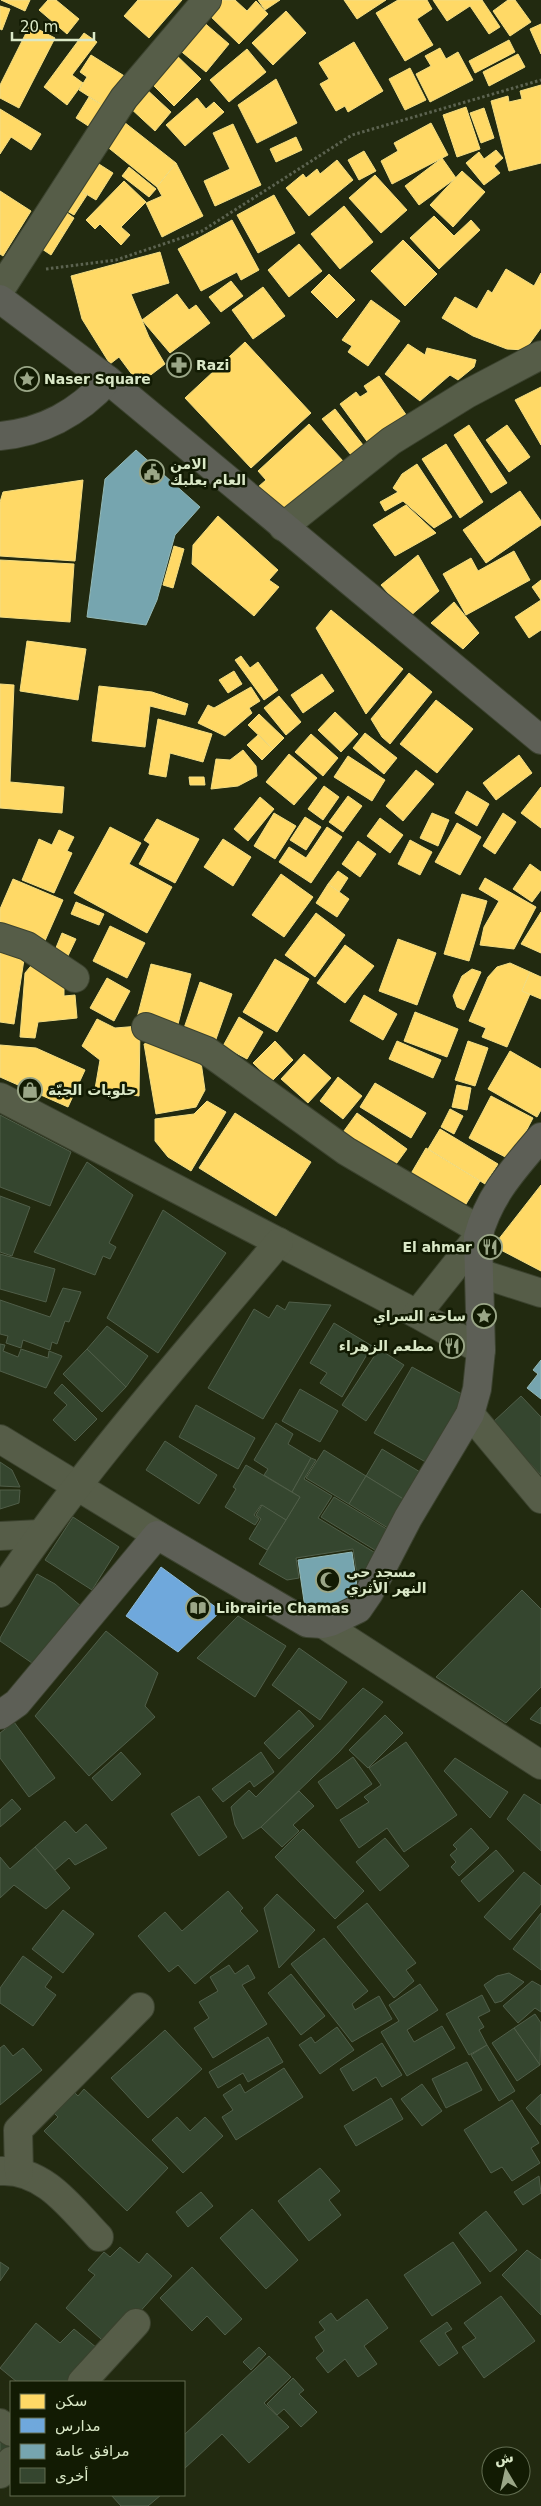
<svg xmlns="http://www.w3.org/2000/svg" width="541" height="2506" font-family="'DejaVu Sans','Noto Sans Arabic',sans-serif">
	<rect width="100%" height="100%" fill="#222a10"/>
	<!-- homes -->
	<g fill="#ffd966" stroke="#f4de83">
		<polygon points="1,0 30,0 25,11"/>
		<polygon points="48,0 56,0 79,19 67,34 39,10"/>
		<polygon points="138,0 182,0 149,38 124,16"/>
		<polygon points="221,0 235,0 247,11 256,1 268,14 239,44 208,14"/>
		<polygon points="258,0 280,0 265,10"/>
		<polygon points="344,0 386,0 357,19"/>
		<polygon points="398,0 427,0 432,9 417,19 433,45 405,61 376,13"/>
		<polygon points="433,0 482,0 500,27 489,34 470,6 447,21"/>
		<polygon points="508,0 515,0 531,22 510,36 493,11"/>
		<polygon points="0,6 10,9 2,30 0,29"/>
		<polygon points="286,11 306,33 273,65 252,43"/>
		<polygon points="201,20 229,44 206,72 177,48"/>
		<polygon points="541,24 541,54 530,29"/>
		<polygon points="30,25 55,38 19,108 0,98 0,85"/>
		<polygon points="84,33 97,42 72,75 83,83 67,105 44,87"/>
		<polygon points="509,40 515,52 475,73 469,61"/>
		<polygon points="354,42 383,91 348,112 345,106 336,111 320,84 329,79 319,63"/>
		<polygon points="440,48 446,59 458,52 473,80 430,102 416,74 431,66 425,56"/>
		<polygon points="247,49 266,72 229,102 210,80"/>
		<polygon points="171,50 201,79 174,106 145,77"/>
		<polygon points="518,54 525,67 489,86 483,72"/>
		<polygon points="91,55 126,77 107,108 79,90 87,77 80,72"/>
		<polygon points="410,68 426,100 405,110 389,79"/>
		<polygon points="276,79 297,123 257,143 238,105"/>
		<polygon points="541,85 541,163 509,171 491,101 508,96 509,102 522,99 520,91"/>
		<polygon points="144,87 171,112 155,131 127,105"/>
		<polygon points="89,97 107,108 93,129 76,118"/>
		<polygon points="197,98 206,109 214,102 224,112 185,146 166,125"/>
		<polygon points="466,107 480,149 457,157 443,115"/>
		<polygon points="484,108 494,138 481,143 470,113"/>
		<polygon points="0,109 41,134 31,150 11,137 0,154"/>
		<polygon points="124,122 176,163 157,187 105,145"/>
		<polygon points="431,123 448,155 392,184 381,161 398,151 394,143"/>
		<polygon points="233,124 261,185 215,206 204,181 230,169 213,133"/>
		<polygon points="296,137 302,150 276,162 270,149"/>
		<polygon points="496,150 503,158 494,166 500,173 484,185 466,163 479,152 484,159"/>
		<polygon points="364,151 376,171 359,180 348,160"/>
		<polygon points="442,158 456,178 419,205 405,186"/>
		<polygon points="91,159 113,173 96,200 73,186"/>
		<polygon points="337,160 353,180 309,216 286,188 303,174 306,178 317,169 320,174"/>
		<polygon points="176,163 203,216 162,237 146,203 162,196 157,187"/>
		<polygon points="129,167 156,189 149,197 122,176"/>
		<polygon points="462,171 485,192 453,227 430,205"/>
		<polygon points="375,175 407,210 381,233 349,198"/>
		<polygon points="124,181 146,202 121,227 130,235 121,245 100,224 95,229 86,220"/>
		<polygon points="73,186 87,195 74,215 60,207"/>
		<polygon points="0,191 31,211 3,256 0,254"/>
		<polygon points="274,195 295,233 258,253 237,215"/>
		<polygon points="344,206 373,242 340,269 311,234"/>
		<polygon points="60,208 74,218 64,234 50,225"/>
		<polygon points="434,216 454,236 471,220 480,230 439,269 410,238"/>
		<polygon points="232,220 259,270 241,280 237,272 201,291 178,249"/>
		<polygon points="50,225 64,234 51,255 36,245"/>
		<polygon points="403,240 437,274 405,306 371,271"/>
		<polygon points="299,244 322,271 289,297 268,270"/>
		<polygon points="160,252 169,283 131,294 149,337 165,364 139,384 119,357 110,364 82,319 71,276"/>
		<polygon points="506,269 534,286 541,273 541,328 525,350 507,349 473,336 442,318 455,297 477,309 488,290 492,293"/>
		<polygon points="329,274 355,300 337,318 311,292"/>
		<polygon points="231,281 243,296 221,312 209,297"/>
		<polygon points="263,287 285,316 253,339 232,310"/>
		<polygon points="177,294 189,310 196,305 210,323 170,353 142,320"/>
		<polygon points="371,300 400,321 368,366 348,352 352,346 342,340"/>
		<polygon points="245,342 311,413 251,468 185,398"/>
		<polygon points="408,344 425,355 427,348 476,360 474,367 458,380 450,375 420,401 385,374"/>
		<polygon points="379,376 407,416 369,444 340,404 356,392 360,397 368,392 364,386"/>
		<polygon points="541,387 541,445 515,400"/>
		<polygon points="335,409 363,445 351,455 322,419"/>
		<polygon points="309,424 343,461 291,507 278,509 258,487 266,480 258,471"/>
		<polygon points="469,425 507,483 491,493 454,435"/>
		<polygon points="507,425 530,457 509,472 486,440"/>
		<polygon points="446,444 483,502 460,518 422,459"/>
		<polygon points="417,464 452,517 434,528 403,501 385,511 380,502 398,492 393,488 402,474"/>
		<polygon points="83,480 75,561 0,556 0,502 3,492"/>
		<polygon points="520,491 541,521 541,525 486,563 463,530"/>
		<polygon points="406,505 436,533 395,556 373,525"/>
		<polygon points="218,516 278,570 269,580 279,587 254,616 192,564 193,545"/>
		<polygon points="174,546 184,549 173,588 163,585"/>
		<polygon points="514,551 530,580 466,615 443,574 471,558 478,571"/>
		<polygon points="418,555 439,591 409,617 381,585"/>
		<polygon points="0,560 74,564 70,622 0,617"/>
		<polygon points="541,580 541,630 529,638 515,617 541,600 532,587"/>
		<polygon points="454,602 479,633 463,649 431,623"/>
		<polygon points="331,610 403,669 366,714 316,628"/>
		<polygon points="27,641 86,649 78,700 20,691"/>
		<polygon points="241,656 250,668 258,662 278,690 264,700 235,660"/>
		<polygon points="234,671 242,684 228,693 219,680"/>
		<polygon points="409,673 432,692 390,744 382,737 371,719"/>
		<polygon points="322,674 334,691 303,713 291,695"/>
		<polygon points="0,684 14,685 10,782 64,787 62,813 0,808"/>
		<polygon points="99,686 152,692 188,704 185,715 150,706 145,747 92,741"/>
		<polygon points="251,687 260,701 249,708 252,713 225,736 198,723 208,705 214,708"/>
		<polygon points="279,696 301,722 286,735 264,708"/>
		<polygon points="436,700 473,729 437,773 400,744"/>
		<polygon points="335,712 358,734 341,752 318,730"/>
		<polygon points="259,714 284,738 273,749 248,725"/>
		<polygon points="158,719 212,734 203,762 170,753 166,777 149,774"/>
		<polygon points="365,733 397,758 384,774 353,748"/>
		<polygon points="311,734 338,758 323,776 295,752"/>
		<polygon points="258,735 273,749 262,760 247,745"/>
		<polygon points="243,750 256,766 257,776 238,786 211,789 216,759 230,760"/>
		<polygon points="289,754 317,778 294,805 266,782"/>
		<polygon points="519,755 532,773 496,800 483,783"/>
		<polygon points="348,756 385,780 372,801 334,777"/>
		<polygon points="416,770 434,784 403,821 386,806"/>
		<polygon points="189,777 204,777 205,785 190,785"/>
		<polygon points="324,786 339,797 323,820 308,809"/>
		<polygon points="541,787 541,828 521,813"/>
		<polygon points="467,791 489,804 477,826 455,813"/>
		<polygon points="348,796 362,806 343,832 329,822"/>
		<polygon points="260,797 274,809 248,841 234,829"/>
		<polygon points="274,813 296,826 275,859 254,846"/>
		<polygon points="432,813 449,820 438,846 420,838"/>
		<polygon points="503,813 516,822 495,854 483,846"/>
		<polygon points="305,817 321,827 306,850 290,840"/>
		<polygon points="380,818 403,835 390,853 367,836"/>
		<polygon points="157,819 199,839 175,883 139,864 150,844 144,840"/>
		<polygon points="457,823 481,837 460,875 435,862"/>
		<polygon points="110,827 141,843 129,864 172,887 147,933 74,893"/>
		<polygon points="327,827 342,837 311,883 279,862 289,847 306,858"/>
		<polygon points="59,830 74,837 67,851 72,853 54,893 22,880 39,839 52,845"/>
		<polygon points="223,839 251,857 233,886 204,867"/>
		<polygon points="410,840 432,852 420,875 398,864"/>
		<polygon points="358,841 376,854 360,877 342,864"/>
		<polygon points="530,864 541,872 541,890 532,902 513,889"/>
		<polygon points="338,871 348,878 339,892 328,884"/>
		<polygon points="281,874 313,897 284,937 252,915"/>
		<polygon points="485,878 536,907 514,949 480,945 484,927 499,901 479,889"/>
		<polygon points="13,879 63,900 44,943 0,925 0,909"/>
		<polygon points="328,884 349,899 337,917 316,903"/>
		<polygon points="462,894 487,901 469,961 444,954"/>
		<polygon points="76,902 104,914 99,925 71,914"/>
		<polygon points="541,912 541,953 521,944"/>
		<polygon points="316,913 345,935 315,977 285,955"/>
		<polygon points="110,926 145,943 127,978 93,961"/>
		<polygon points="62,933 76,939 66,960 53,955"/>
		<polygon points="398,939 436,953 417,1005 379,991"/>
		<polygon points="345,945 374,966 345,1003 317,983"/>
		<polygon points="0,950 25,953 14,1024 0,1022"/>
		<polygon points="275,959 309,979 277,1032 243,1012"/>
		<polygon points="35,961 64,986 64,996 75,995 77,1018 38,1022 35,1038 20,1037 25,973"/>
		<polygon points="510,963 530,972 522,991 530,994 507,1047 482,1037 486,1028 469,1021 488,977 497,967"/>
		<polygon points="151,964 191,974 177,1028 137,1018"/>
		<polygon points="472,969 481,972 464,1010 457,1007 453,996 462,976"/>
		<polygon points="530,972 541,977 541,999 522,991"/>
		<polygon points="107,978 130,991 114,1021 90,1008"/>
		<polygon points="200,982 232,994 215,1042 183,1031"/>
		<polygon points="364,995 397,1014 383,1040 350,1021"/>
		<polygon points="415,1012 458,1029 447,1057 404,1041"/>
		<polygon points="239,1017 263,1032 247,1059 223,1046"/>
		<polygon points="97,1019 115,1028 140,1026 139,1096 95,1089 100,1060 82,1046"/>
		<polygon points="275,1041 293,1060 272,1081 253,1063"/>
		<polygon points="397,1041 441,1060 433,1078 389,1059"/>
		<polygon points="468,1041 488,1048 475,1086 455,1080"/>
		<polygon points="152,1042 200,1055 205,1090 196,1107 156,1114 144,1044"/>
		<polygon points="0,1045 36,1048 85,1070 68,1107 0,1077"/>
		<polygon points="510,1051 541,1069 541,1110 537,1117 488,1089"/>
		<polygon points="304,1054 331,1078 308,1103 281,1079"/>
		<polygon points="338,1077 362,1096 343,1119 320,1101"/>
		<polygon points="375,1083 426,1113 411,1138 360,1107"/>
		<polygon points="457,1085 471,1088 467,1110 452,1107"/>
		<polygon points="491,1096 533,1118 511,1160 469,1138"/>
		<polygon points="207,1101 226,1112 191,1171 168,1157 155,1141 155,1119 194,1114"/>
		<polygon points="450,1109 463,1116 454,1134 441,1127"/>
		<polygon points="235,1113 311,1162 276,1216 199,1168"/>
		<polygon points="357,1113 407,1149 391,1171 341,1135"/>
		<polygon points="440,1129 498,1164 485,1184 428,1149"/>
		<polygon points="426,1148 480,1181 463,1209 409,1177"/>
		<polygon points="541,1185 541,1271 497,1248 498,1240"/>
	</g>
	<!-- schools -->
	<polygon fill="#6fa8dc" stroke="#8fbbd6" points="161,1567 221,1611 178,1652 126,1616"/>
	<!-- public -->
	<g fill="#76a5af" stroke="#94b9b6">
		<polygon points="136,450 200,507 175,535 157,600 146,625 87,617 105,479"/>
		<polygon points="541,1360 541,1399 527,1388 538,1374 533,1370"/>
		<polygon points="352,1552 359,1600 305,1608 298,1560"/>
	</g>
	<!-- building -->
	<g fill="#35462f" stroke="#505e49">
		<polygon points="0,1115 71,1152 50,1206 0,1187"/>
		<polygon points="87,1162 133,1195 109,1243 116,1247 110,1259 103,1256 95,1275 34,1252"/>
		<polygon points="0,1196 30,1207 12,1256 0,1252"/>
		<polygon points="163,1210 226,1253 158,1353 107,1318"/>
		<polygon points="0,1254 55,1269 46,1302 0,1289"/>
		<polygon points="63,1288 81,1292 69,1322 65,1321 57,1344 52,1342 50,1350 23,1340 21,1348 6,1343 8,1336 0,1334 0,1300 50,1317"/>
		<polygon points="289,1302 331,1305 263,1419 208,1388 254,1309 269,1318 277,1305 285,1310"/>
		<polygon points="334,1323 372,1346 342,1397 320,1383 327,1373 310,1363"/>
		<polygon points="107,1326 148,1356 126,1387 87,1349"/>
		<polygon points="0,1344 5,1345 3,1351 18,1357 21,1349 48,1358 49,1351 62,1356 46,1388 0,1371"/>
		<polygon points="87,1349 126,1387 102,1412 63,1374"/>
		<polygon points="379,1349 404,1365 366,1421 342,1405"/>
		<polygon points="412,1367 469,1398 431,1465 374,1433"/>
		<polygon points="62,1384 97,1419 75,1441 53,1420 67,1405 54,1393"/>
		<polygon points="300,1389 338,1411 320,1442 282,1421"/>
		<polygon points="521,1396 541,1417 541,1475 492,1423"/>
		<polygon points="196,1405 255,1438 238,1469 179,1437"/>
		<polygon points="276,1423 293,1434 288,1444 311,1458 292,1492 264,1475 268,1469 254,1460"/>
		<polygon points="165,1441 217,1475 199,1504 146,1470"/>
		<polygon points="382,1449 430,1478 413,1505 366,1476"/>
		<polygon points="324,1450 366,1476 349,1504 306,1478"/>
		<polygon points="311,1458 316,1460 304,1479 332,1496 318,1518 382,1557 360,1594 353,1549 296,1558 299,1578 287,1580 259,1564 300,1497 292,1492"/>
		<polygon points="0,1462 12,1470 20,1487 0,1486"/>
		<polygon points="246,1465 300,1497 286,1520 261,1505 254,1515 259,1519 255,1525 225,1507 236,1489 233,1487"/>
		<polygon points="366,1476 413,1505 396,1533 349,1504"/>
		<polygon points="0,1490 20,1490 19,1503 0,1509"/>
		<polygon points="334,1497 395,1534 383,1555 321,1517"/>
		<polygon points="262,1505 286,1520 267,1550 249,1539 261,1519 256,1515"/>
		<polygon points="73,1517 119,1547 92,1590 45,1560"/>
		<polygon points="37,1574 55,1584 82,1607 32,1663 0,1641 0,1638"/>
		<polygon points="522,1590 541,1609 541,1687 506,1723 436,1677"/>
		<polygon points="238,1616 286,1646 255,1697 197,1658"/>
		<polygon points="106,1631 158,1673 145,1706 155,1717 89,1776 35,1716"/>
		<polygon points="299,1648 347,1682 320,1720 272,1685"/>
		<polygon points="363,1688 383,1702 339,1752 261,1827 243,1839 235,1825 231,1807 249,1790 256,1797"/>
		<polygon points="541,1707 541,1724 530,1719"/>
		<polygon points="299,1710 314,1726 279,1759 264,1743"/>
		<polygon points="385,1715 403,1733 368,1768 349,1750"/>
		<polygon points="14,1722 55,1778 29,1797 0,1758 0,1733"/>
		<polygon points="406,1742 457,1815 404,1852 387,1828 359,1848 340,1820 369,1802 364,1797 381,1785 369,1768"/>
		<polygon points="121,1752 141,1774 112,1801 92,1778"/>
		<polygon points="261,1752 274,1772 254,1787 250,1781 223,1802 212,1789"/>
		<polygon points="353,1757 372,1784 337,1809 318,1782"/>
		<polygon points="455,1758 508,1792 490,1818 444,1771"/>
		<polygon points="299,1791 314,1806 293,1825 299,1831 282,1847 261,1827"/>
		<polygon points="524,1794 541,1805 541,1851 507,1819"/>
		<polygon points="199,1796 227,1837 199,1856 171,1814"/>
		<polygon points="12,1799 21,1809 0,1827 0,1810"/>
		<polygon points="65,1821 76,1833 86,1824 107,1848 75,1865 69,1858 55,1870 35,1847"/>
		<polygon points="471,1828 489,1848 459,1876 451,1867 456,1862 450,1855 457,1849 453,1845"/>
		<polygon points="303,1829 364,1891 335,1919 275,1857"/>
		<polygon points="385,1838 409,1866 380,1891 356,1862"/>
		<polygon points="35,1847 70,1888 46,1909 14,1885 0,1898 0,1857 10,1869"/>
		<polygon points="496,1850 514,1871 479,1902 461,1881"/>
		<polygon points="524,1872 541,1886 541,1904 510,1940 484,1917"/>
		<polygon points="228,1891 243,1908 240,1911 258,1931 195,1984 178,1965 169,1972 138,1936 165,1912 182,1931"/>
		<polygon points="277,1894 315,1930 279,1968 264,1908"/>
		<polygon points="367,1903 416,1963 406,1970 414,1981 394,1998 337,1927"/>
		<polygon points="63,1910 94,1934 63,1973 32,1949"/>
		<polygon points="541,1913 541,1970 513,1949"/>
		<polygon points="324,1938 368,1991 352,2004 355,2010 379,1996 392,2019 352,2042 291,1964"/>
		<polygon points="23,1956 52,1977 45,1987 56,1995 33,2026 0,2003 0,1988"/>
		<polygon points="229,1965 235,1974 248,1965 255,1978 242,1985 267,2024 213,2058 194,2028 209,2018 199,2002 218,1991 210,1977"/>
		<polygon points="509,1973 524,1982 502,2001 495,2003 484,1985 497,1976"/>
		<polygon points="291,1974 325,2016 301,2035 268,1993"/>
		<polygon points="532,1981 541,1986 541,2012 535,2008 518,2023 503,2006"/>
		<polygon points="420,1984 438,2010 407,2030 414,2042 442,2026 455,2048 407,2076 381,2032 399,2021 389,2005"/>
		<polygon points="482,1995 490,2011 478,2017 484,2027 479,2030 487,2045 469,2055 446,2014"/>
		<polygon points="535,2014 541,2023 540,2065 514,2028"/>
		<polygon points="337,2027 354,2050 320,2074 299,2045 311,2037 315,2043"/>
		<polygon points="514,2028 540,2065 517,2081 492,2043"/>
		<polygon points="165,2030 202,2069 148,2118 111,2078"/>
		<polygon points="268,2037 283,2062 248,2082 243,2073 218,2088 209,2072"/>
		<polygon points="382,2043 402,2075 382,2087 376,2077 353,2091 340,2069"/>
		<polygon points="4,2045 13,2056 23,2048 42,2070 0,2105 0,2048"/>
		<polygon points="487,2045 515,2091 499,2101 471,2055"/>
		<polygon points="467,2062 482,2090 446,2108 432,2079"/>
		<polygon points="284,2068 303,2097 236,2140 222,2117 233,2110 223,2095 240,2084 245,2093"/>
		<polygon points="422,2084 442,2111 422,2126 401,2099"/>
		<polygon points="84,2089 168,2168 127,2211 44,2131 58,2117 52,2111 72,2090 78,2096"/>
		<polygon points="541,2094 541,2125 526,2108"/>
		<polygon points="391,2098 403,2119 356,2146 344,2126"/>
		<polygon points="512,2100 539,2143 531,2148 540,2163 512,2181 502,2167 491,2173 464,2130"/>
		<polygon points="177,2117 190,2131 205,2117 223,2136 183,2173 152,2140"/>
		<polygon points="320,2168 340,2191 329,2200 341,2215 309,2241 278,2201"/>
		<polygon points="539,2176 541,2193 523,2205 514,2192"/>
		<polygon points="201,2192 213,2206 188,2227 176,2212"/>
		<polygon points="252,2209 298,2260 266,2289 220,2238"/>
		<polygon points="486,2211 517,2250 490,2272 459,2233"/>
		<polygon points="453,2242 481,2283 432,2316 404,2275"/>
		<polygon points="120,2247 139,2263 147,2253 172,2276 109,2346 66,2308 95,2275 88,2270 104,2252 110,2257"/>
		<polygon points="527,2250 541,2260 541,2315 502,2275"/>
		<polygon points="0,2262 9,2268 0,2281"/>
		<polygon points="192,2267 242,2319 225,2335 207,2316 192,2331 160,2298"/>
		<polygon points="501,2296 535,2341 484,2378 462,2347 476,2338 464,2323"/>
		<polygon points="367,2299 388,2328 364,2346 377,2364 358,2377 345,2359 328,2373 316,2358 324,2351 315,2337 325,2330 319,2322 331,2313 337,2321"/>
		<polygon points="447,2322 452,2329 445,2333 458,2353 439,2366 420,2341"/>
		<polygon points="36,2323 60,2343 74,2329 97,2348 67,2382 17,2382 0,2368"/>
		<polygon points="259,2347 266,2354 251,2370 243,2362"/>
		<polygon points="269,2356 291,2377 264,2403 289,2427 249,2463 222,2434 184,2469 184,2435"/>
		<polygon points="293,2378 304,2390 299,2394 317,2412 301,2427 284,2409 277,2415 267,2404"/>
		<polygon points="0,2435 11,2445 0,2459"/>
		<polygon points="111,2495 161,2495 148,2506 121,2506"/>
	</g>
	<g fill="none" stroke-linecap="round" stroke-linejoin="round">
		<defs>
			<g id="minor">
				<polyline points="0,290 124,98 207,0"/>
				<polyline points="283,527 391,441 467,394 541,355"/>
				<polyline points="0,937 27,946 75,978"/>
				<polyline points="146,1027 207,1051 346,1151 480,1230"/>
				<polyline points="0,1097 417,1314 481,1350"/>
				<polyline points="479,1273 541,1293"/>
				<polyline points="417,1314 478,1237"/>
				<polyline points="470,1414 541,1499"/>
				<polyline points="0,1439 157,1535"/>
				<polyline points="0,1536 40,1534"/>
				<path d="M 0,1593 C 83,1469 183,1357 279,1242"/>
				<polyline points="323,1624 541,1765"/>
				<path d="M 1,2171 C 45,2169 72,2209 99,2237"/>
				<polyline points="19,2172 18,2130 140,2007"/>
				<polyline points="82,2382 136,2323"/>
				<polyline points="0,2423 11,2432"/>
				<polyline points="0,2474 11,2461"/>
			</g>
			<g id="major">
				<polyline points="0,299 108,380 541,740"/>
				<path d="M 0,436 C 44,432 78,413 108,380"/>
				<path d="M 0,1715 L 17,1703 L 157,1535 L 307,1623 L 323,1624 L 331,1622 L 358,1609 L 369,1593 L 408,1518 L 470,1414 L 477,1389 L 481,1350 L 478,1237 C 489,1195 514,1169 541,1137"/>
			</g>
		</defs>
		<!-- minor casing -->
		<use href="#minor" stroke="#3b422e" stroke-width="30"/>
		<!-- major casing -->
		<use href="#major" stroke="#3b422e" stroke-width="30"/>
		<!-- path -->
		<polyline stroke="#5c6350" stroke-width="3" stroke-dasharray="2.5 2.5" stroke-linecap="butt" points="46,269 116,260 202,231 352,135 541,80"/>
		<!-- minor -->
		<use href="#minor" stroke="#565d48" stroke-width="28"/>
		<!-- major -->
		<use href="#major" stroke="#5d5f56" stroke-width="28"/>
	</g>
	<!-- icons -->
	<defs>
		<symbol id="pharmacy-ring" viewBox="-11 -11 22 22"><circle r="9.5" fill="#121b03" stroke="#9aa687" stroke-width="1.5"/><path d="M-2-6h4v4h4v4h-4v4h-4v-4h-4v-4h4Z" fill="#9aa687"/></symbol>
		<symbol id="sight-ring" viewBox="-11 -11 22 22"><circle r="9.5" fill="#121b03" stroke="#9aa687" stroke-width="1.5"/><path d="M0-6L1.8-2.2L6-1.7L2.9 1.2L3.7 5.4L0 3.3L-3.7 5.4L-2.9 1.2L-6-1.7L-1.8-2.2Z" fill="#9aa687"/></symbol>
		<symbol id="civic-ring" viewBox="-11 -11 22 22"><circle r="9.5" fill="#121b03" stroke="#9aa687" stroke-width="1.5"/><path d="M-.6-6.5H3V-4.5H.6V-3L4-1V1h2V6H-6V1h2V-1L-.6-3ZM-1.2 2.5V6h2.4V2.5Z" fill="#9aa687"/></symbol>
		<symbol id="shop-ring" viewBox="-11 -11 22 22"><circle r="9.5" fill="#121b03" stroke="#9aa687" stroke-width="1.5"/><path d="M-5-2.5h2.3a2.7 3.5 0 0 1 5.4 0H5L5.5 6h-11ZM-1.5-2.5h3a1.5 2.3 0 0 0-3 0Z" fill="#9aa687"/></symbol>
		<symbol id="restaurant-ring" viewBox="-11 -11 22 22"><circle r="9.5" fill="#121b03" stroke="#9aa687" stroke-width="1.5"/><path d="M-5-6h1v4h1v-4h1v4h1v-4h1v5L-1.5 .5V6h-2V.5L-5-1ZM5-6V6H3V1.5H1.5Q1.5-4 5-6Z" fill="#9aa687"/></symbol>
		<symbol id="mosque-ring" viewBox="-11 -11 22 22"><circle r="9.5" fill="#121b03" stroke="#9aa687" stroke-width="1.5"/><path d="M3.5-4.9A6 6 0 1 0 3.5 4.9A5 5 0 1 1 3.5-4.9Z" fill="#9aa687"/></symbol>
		<symbol id="library-ring" viewBox="-11 -11 22 22"><circle r="9.5" fill="#121b03" stroke="#9aa687" stroke-width="1.5"/><path d="M-6-4Q-3-5.5-.7-3.5V5Q-3 3-6 4ZM6-4Q3-5.5 .7-3.5V5Q3 3 6 4Z" fill="#9aa687"/></symbol>
	</defs>
	<g fill-rule="evenodd">
		<use href="#pharmacy-ring" x="165" y="351" width="28" height="28"/>
		<use href="#sight-ring" x="13" y="365" width="28" height="28"/>
		<use href="#civic-ring" x="138" y="458" width="28" height="28"/>
		<use href="#shop-ring" x="16" y="1076" width="28" height="28"/>
		<use href="#restaurant-ring" x="476" y="1233" width="28" height="28"/>
		<use href="#sight-ring" x="470" y="1302" width="28" height="28"/>
		<use href="#restaurant-ring" x="438" y="1332" width="28" height="28"/>
		<use href="#mosque-ring" x="314" y="1566" width="28" height="28"/>
		<use href="#library-ring" x="184" y="1594" width="28" height="28"/>
	</g>
	<g text-anchor="middle" dominant-baseline="central" stroke-width="5" stroke-linejoin="round" paint-order="stroke">
		<!-- poi labels -->
		<g font-size="14" font-weight="bold" fill="#dae8c7" stroke="#121b03" text-anchor="start">
			<text x="196" y="365">Razi</text>
			<text x="44" y="379">Naser Square</text>
			<text x="170" y="464">الامن<tspan x="170" dy="16">العام بعلبك</tspan></text>
			<text x="48" y="1090">حلويات الجبّة</text>
			<text x="472" y="1247" text-anchor="end">El ahmar</text>
			<text x="466" y="1316" text-anchor="end">ساحة السراي</text>
			<text x="434" y="1346" text-anchor="end">مطعم الزهراء</text>
			<text x="346" y="1572">مسجد حي<tspan x="346" dy="16">النهر الأثري</tspan></text>
			<text x="216" y="1608">Librairie Chamas</text>
		</g>
	</g>
	<!-- legend -->
	<rect x="10" y="2381" width="175" height="115" fill="#121b03" stroke="#626d51"/>
	<rect x="20" y="2394" width="25" height="15" fill="#ffd966" stroke="#626d51"/>
	<text x="55" y="2406" font-size="15" fill="#dae8c7">سكن</text>
	<rect x="20" y="2418" width="25" height="15" fill="#6fa8dc" stroke="#626d51"/>
	<text x="55" y="2431" font-size="15" fill="#dae8c7">مدارس</text>
	<rect x="20" y="2444" width="25" height="15" fill="#76a5af" stroke="#626d51"/>
	<text x="55" y="2456" font-size="15" fill="#dae8c7">مرافق عامة</text>
	<rect x="20" y="2468" width="25" height="15" fill="#35462f" stroke="#626d51"/>
	<text x="55" y="2481" font-size="15" fill="#dae8c7">أخرى</text>
	<!-- north arrow -->
	<g transform="translate(506 2471) rotate(351)"><circle r="24" fill="#121b03" stroke="#626d51"/>
	<path d="M0-4L9 19L0 12L-9 19Z" fill="#9aa687"/>
	<text y="-8" font-size="14" font-weight="bold" text-anchor="middle" fill="#dae8c7">ش</text>
	</g>
	<!-- scale -->
	<path d="M12 32v8h82v-8" fill="none" stroke="#dae8c7" stroke-width="2.5"/>
	<text x="20" y="32" font-size="15" fill="#dae8c7" stroke="#121b03" stroke-width="4" paint-order="stroke">20 m</text>
</svg>
